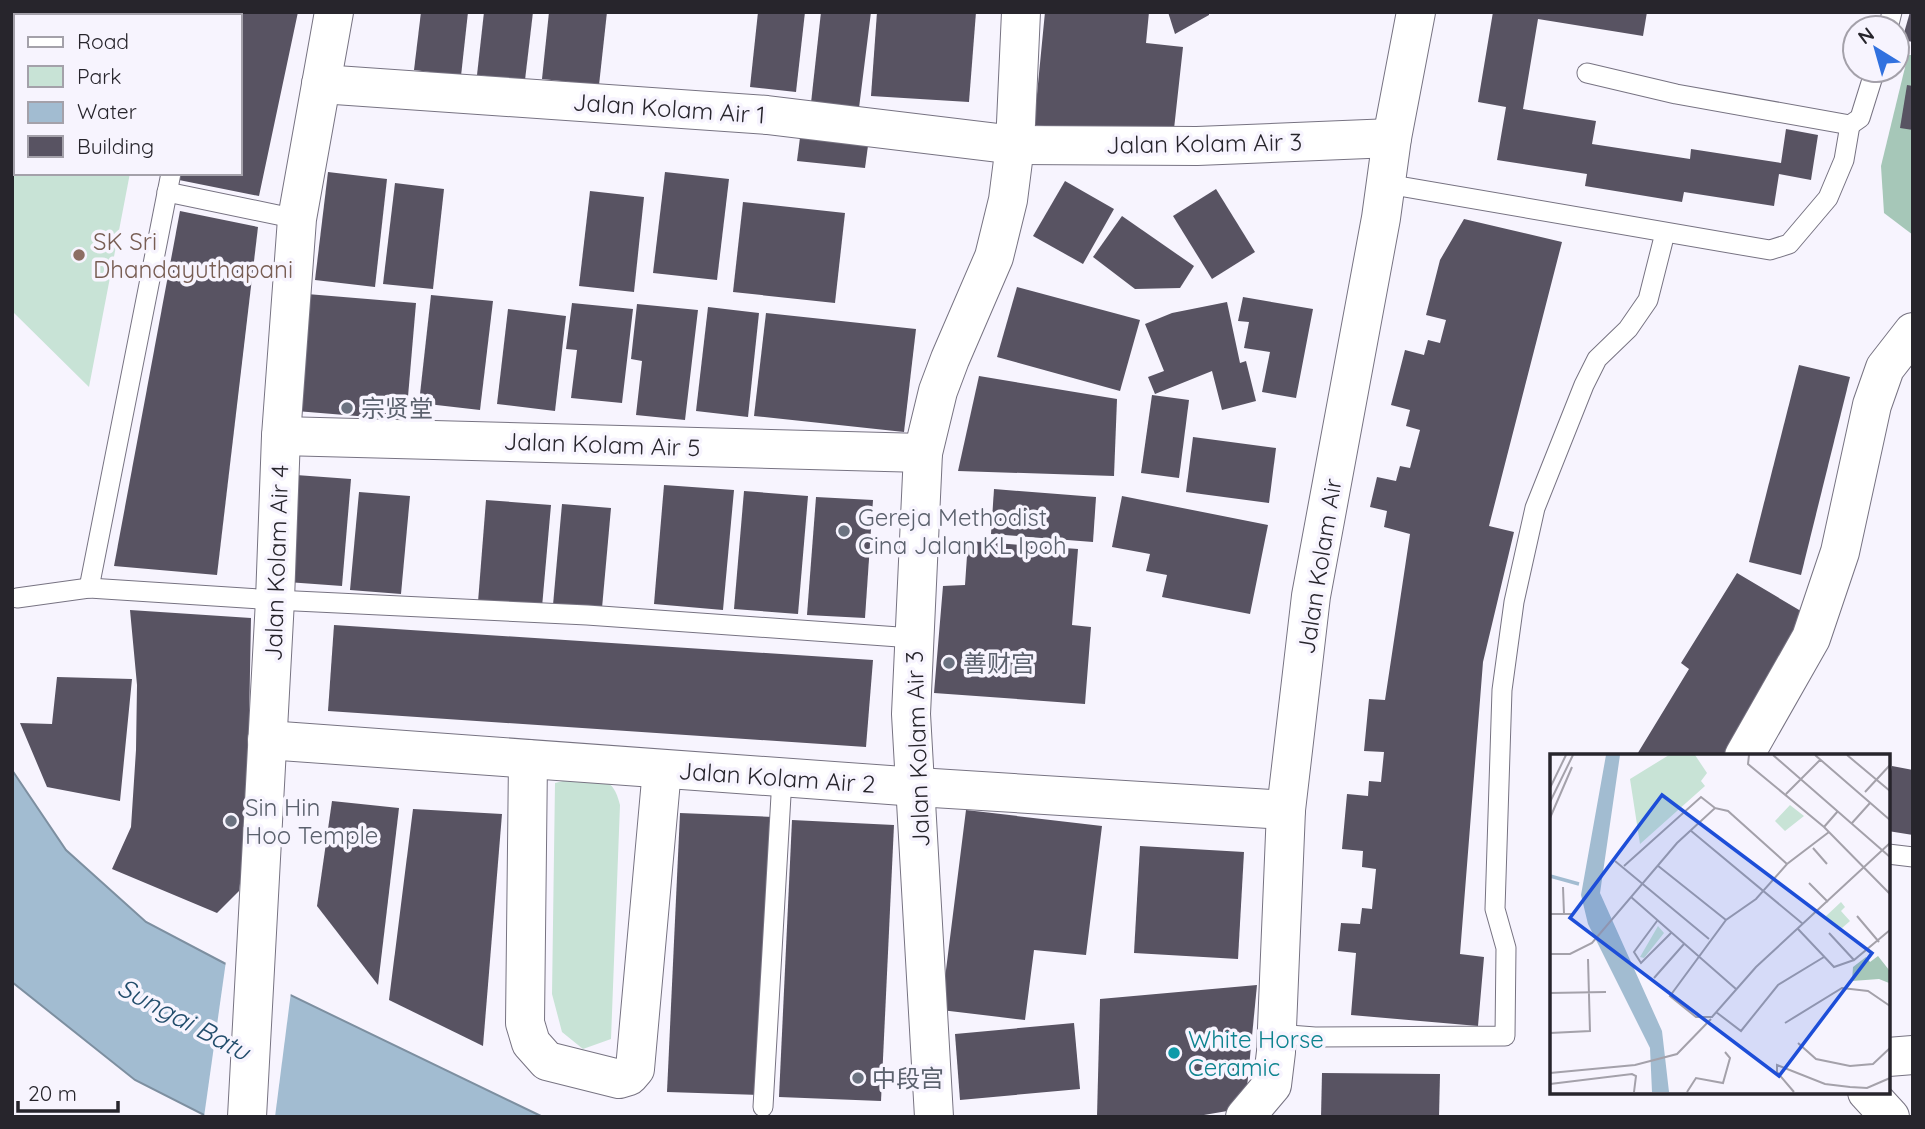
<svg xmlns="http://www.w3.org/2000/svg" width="1925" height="1129" font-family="Quicksand,'Noto Sans SC',sans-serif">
	<rect width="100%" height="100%" fill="#f7f4fe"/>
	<!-- green -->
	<g fill="#c8e3d6">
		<polygon points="12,12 161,12 161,16 16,16 16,173 130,173 89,387 12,311"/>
		<path d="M 575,778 C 601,779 613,776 620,805 L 611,1039 L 583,1049 L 562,1032 L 552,994 L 555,783 Z"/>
	</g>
	<!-- forest -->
	<polygon fill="#a6c7b8" points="1908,55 1913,55 1913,235 1884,213 1881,166"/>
	<!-- water -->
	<polygon fill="#a2bcd1" stroke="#7d8fa0" stroke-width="2" points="12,770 66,850 146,922 224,963 543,1117 208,1117 135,1080 12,982"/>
	<!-- pier -->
	<polygon fill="#f7f4fe" points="226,961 291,992 275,1117 204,1117"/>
	<!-- building -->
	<g fill="#585362">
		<polygon points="210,12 298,12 259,196 174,179 175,173 240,173 240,16 209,16"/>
		<polygon points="421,12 468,12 461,76 414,70"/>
		<polygon points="484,12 533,12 525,80 477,75"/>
		<polygon points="549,12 607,12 599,85 542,79"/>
		<polygon points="758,12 805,12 796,92 750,87"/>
		<polygon points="821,12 871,12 859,108 811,103"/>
		<polygon points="877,12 976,12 969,102 871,96"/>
		<polygon points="1045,12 1149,12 1146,43 1183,47 1173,138 1034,125"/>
		<polygon points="1168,12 1209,12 1209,15 1175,34"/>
		<polygon points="1493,12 1647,12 1643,36 1538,19 1523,109 1596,121 1592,144 1690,159 1691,149 1781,163 1786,129 1818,135 1811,180 1779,174 1774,206 1684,192 1682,202 1585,186 1587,174 1497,160 1506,107 1478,102"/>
		<polygon points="1910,12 1913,12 1913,42 1902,40"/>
		<polygon points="1907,85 1913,86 1913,130 1900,128"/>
		<polygon points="801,130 869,138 865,168 797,161"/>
		<polygon points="328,172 387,179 375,287 315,280"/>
		<polygon points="665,172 729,179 717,280 653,273"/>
		<polygon points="1065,181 1114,209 1083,264 1033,236"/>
		<polygon points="395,183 444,189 433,289 383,284"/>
		<polygon points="1216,189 1255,252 1212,279 1173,216"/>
		<polygon points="590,191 644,197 634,292 579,286"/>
		<polygon points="743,202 845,213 835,303 733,292"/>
		<polygon points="180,211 258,227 217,575 114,566"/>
		<polygon points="1122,216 1194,266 1180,288 1135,289 1093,257"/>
		<polygon points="1464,219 1562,242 1489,526 1514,532 1483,662 1460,954 1484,957 1478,1026 1351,1015 1356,953 1338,951 1341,923 1360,924 1362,908 1372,909 1376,869 1362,867 1363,851 1342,849 1347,794 1368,796 1369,781 1381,782 1384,752 1364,751 1369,699 1385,700 1410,534 1384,527 1387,511 1370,507 1377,477 1396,481 1400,466 1410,468 1420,430 1406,426 1410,410 1391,405 1405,350 1424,355 1428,340 1440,343 1446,320 1426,315 1440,260"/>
		<polygon points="1017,287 1140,320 1120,391 997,357"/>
		<polygon points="307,294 416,303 406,420 296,411"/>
		<polygon points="431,295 493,301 480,410 419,403"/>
		<polygon points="1243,297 1313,309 1296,398 1262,392 1270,352 1244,348 1249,322 1238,321"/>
		<polygon points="1227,302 1240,363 1246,361 1256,401 1222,410 1212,371 1155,394 1148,377 1164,371 1145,324 1172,313"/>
		<polygon points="572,303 633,309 622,403 571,398 577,350 566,349"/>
		<polygon points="637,304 698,310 685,420 636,415 642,361 631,359"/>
		<polygon points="708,307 759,313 748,417 696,411"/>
		<polygon points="508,309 566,316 555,411 497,404"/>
		<polygon points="766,313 916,329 904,432 754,416"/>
		<polygon points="1799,365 1850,377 1801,575 1749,562"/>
		<polygon points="979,376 1117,399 1114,476 958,471"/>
		<polygon points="1152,395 1189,400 1179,478 1141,473"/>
		<polygon points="1193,437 1276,448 1269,503 1186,492"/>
		<polygon points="296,475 351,479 342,586 287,582"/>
		<polygon points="664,485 734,490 723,610 654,604"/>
		<polygon points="994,489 1096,497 1093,542 991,534"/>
		<polygon points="744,491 808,496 798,614 734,609"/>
		<polygon points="359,492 410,496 401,594 350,590"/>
		<polygon points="1122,496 1268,525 1250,614 1162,597 1167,575 1146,571 1150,554 1112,547"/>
		<polygon points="816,497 873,500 865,618 807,615"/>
		<polygon points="486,500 551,505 542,607 478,602"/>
		<polygon points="562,504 611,508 602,608 553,605"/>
		<polygon points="968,541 1078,549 1072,625 1091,627 1085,704 934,693 943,586 965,585"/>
		<polygon points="1737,573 1811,617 1726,756 1636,756 1689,669 1681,663"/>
		<polygon points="130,610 251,618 247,832 239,891 217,913 112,869 131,827 136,750 137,685"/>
		<polygon points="334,625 873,660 866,747 328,711"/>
		<polygon points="57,677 132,679 120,801 47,787 20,723 52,724"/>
		<polygon points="1892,766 1913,770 1913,835 1888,831 1888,786"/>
		<polygon points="332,801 399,808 378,985 317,906"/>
		<polygon points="413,809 502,814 483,1046 389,1000"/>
		<polygon points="966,810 1102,826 1086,955 1034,950 1025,1020 941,1010"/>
		<polygon points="680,813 773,817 760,1095 667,1092"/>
		<polygon points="792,820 894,825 881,1101 779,1097"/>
		<polygon points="1140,846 1244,852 1238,959 1134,953"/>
		<polygon points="1257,985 1245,1108 1192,1117 1097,1117 1100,999"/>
		<polygon points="1074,1023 1080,1089 960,1100 955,1034"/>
		<polygon points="1322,1073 1440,1074 1439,1117 1321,1117"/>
	</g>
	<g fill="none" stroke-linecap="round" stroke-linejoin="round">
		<defs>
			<g id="service">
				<polyline points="201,16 202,12"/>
				<polyline points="1888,28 1892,12"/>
				<polyline points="1587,73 1676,94 1850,125 1860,118 1875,70"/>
				<polyline points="1387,184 1770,250 1789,244 1828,198 1844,160 1850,125"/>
				<polyline points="167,192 297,219"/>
				<polyline points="89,588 171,173"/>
				<polyline points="17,598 89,588 275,600 587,615 913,638"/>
				<polyline points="1888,854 1913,857"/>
				<polyline points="1276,1034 1315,1037 1505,1036 1506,948 1495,909 1502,690 1514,602 1535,508 1584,385 1597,359 1628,329 1648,300 1665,233"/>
				<polyline points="763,1107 782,778"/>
			</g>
			<g id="minor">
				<polyline points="321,84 767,115 1015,145 1197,146 1392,138"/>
				<polyline points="281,436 923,453"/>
				<polyline points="267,740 917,787 1286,810"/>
				<polyline points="1744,756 1811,638 1840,552 1872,405 1885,368 1913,332"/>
				<polyline points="528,759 525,1023 531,1043 547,1061 619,1079 629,1076 635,1069 662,769"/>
				<polyline points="1888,1057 1913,1055"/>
				<polyline points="1867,1092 1890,1117"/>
				<polyline points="247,1117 275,600 281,436 297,219 334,12"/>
				<polyline points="934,1117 911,714 923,453 938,391 950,359 994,257 1008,200 1015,145 1021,12"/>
				<polyline points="1245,1117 1272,1085 1276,1052 1286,810 1311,596 1381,218 1392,138 1416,12"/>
			</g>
		</defs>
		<!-- service casing -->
		<use href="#service" stroke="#777382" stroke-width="21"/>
		<!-- minor casing -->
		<use href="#minor" stroke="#777382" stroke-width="40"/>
		<!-- service -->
		<use href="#service" stroke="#fff" stroke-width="19"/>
		<!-- minor -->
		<use href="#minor" stroke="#fff" stroke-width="38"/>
	</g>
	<!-- markers -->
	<circle fill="#8d6e63" stroke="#f7f4fe" stroke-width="2.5" cx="79" cy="255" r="7"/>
	<g fill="#6b7280" stroke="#f7f4fe" stroke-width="2.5">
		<circle cx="347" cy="408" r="7"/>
		<circle cx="844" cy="531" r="7"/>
		<circle cx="949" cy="663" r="7"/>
		<circle cx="231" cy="821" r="7"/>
		<circle cx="858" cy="1078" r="7"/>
	</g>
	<circle fill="#0f9aa8" stroke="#f7f4fe" stroke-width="2.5" cx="1174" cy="1053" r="7"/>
	<g text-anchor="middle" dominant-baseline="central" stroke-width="7" stroke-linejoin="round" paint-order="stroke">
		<!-- street labels -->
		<g font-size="24" fill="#27252c" stroke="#f7f4fe">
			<text transform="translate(669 108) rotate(4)">Jalan Kolam Air 1</text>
			<text transform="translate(1204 143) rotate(-1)">Jalan Kolam Air 3</text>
			<text transform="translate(602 444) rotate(2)">Jalan Kolam Air 5</text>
			<text transform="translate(276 563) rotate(-88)">Jalan Kolam Air 4</text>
			<text transform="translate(1319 566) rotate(-81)">Jalan Kolam Air</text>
			<text transform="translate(917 749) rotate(-92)">Jalan Kolam Air 3</text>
			<text transform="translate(777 777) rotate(4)">Jalan Kolam Air 2</text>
		</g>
		<!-- education labels -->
		<g font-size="24" fill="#785e54" stroke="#f7f4fe" text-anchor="start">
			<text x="93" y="241">SK Sri<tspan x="93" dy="28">Dhandayuthapani</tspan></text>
		</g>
		<!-- worship labels -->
		<g font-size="24" fill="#5b616d" stroke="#f7f4fe" text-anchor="start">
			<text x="361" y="408">宗贤堂</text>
			<text x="858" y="517">Gereja Methodist<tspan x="858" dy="28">Cina Jalan KL Ipoh</tspan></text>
			<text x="963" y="663">善财宫</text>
			<text x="245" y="807">Sin Hin<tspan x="245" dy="28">Hoo Temple</tspan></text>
			<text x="872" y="1078">中段宫</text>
		</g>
		<!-- culture labels -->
		<g font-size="24" fill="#0d838f" stroke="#f7f4fe" text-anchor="start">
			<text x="1188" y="1039">White Horse<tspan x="1188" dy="28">Ceramic</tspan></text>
		</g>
		<!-- water labels -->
		<g font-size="26" font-style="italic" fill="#224d6c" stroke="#f7f4fe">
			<text transform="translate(184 1019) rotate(28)">Sungai Batu</text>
		</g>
	</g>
	<!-- overview -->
	<g transform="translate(1550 754)">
		<rect width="340" height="340" fill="#f7f4fe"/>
		<path d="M 119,1 L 145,1 L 157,19 L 151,27 L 155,32 L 90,90 L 80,25 ZM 240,51 L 254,62 L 235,77 L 225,67 ZM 291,148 L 295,153 L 291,157 L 300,167 L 292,174 L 275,163 ZM 108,172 L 114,179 L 94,204 L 90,203 Z" fill="#c8e3d6"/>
		<path d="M 328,202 L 339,216 L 339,229 L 329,225 L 302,227 L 303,213 L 316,203 L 320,208 Z" fill="#a6c7b8"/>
		<path d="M 56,1 L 70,1 L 50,139 L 112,277 L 119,338 L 102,338 L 100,294 L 38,170 L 31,141 Z" fill="#a2bcd1"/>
		<path fill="none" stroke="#a2bcd1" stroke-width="3.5" d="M 0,122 L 29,130"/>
		<path fill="none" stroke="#a4a1aa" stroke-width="2" d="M 199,1 L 198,10 L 274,73 L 340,140M 223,1 L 340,103M 265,1 L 340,66M 297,1 L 340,37M 0,34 L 16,1M 315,38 L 340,11M 236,40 L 270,6M 0,48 L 23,1M 0,64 L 22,13M 302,69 L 320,49M 274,73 L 288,57M 140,76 L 253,170M 279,78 L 237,110 L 206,145 L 176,166 L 120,242 L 146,263 L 162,263 L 206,213 L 340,89M 263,94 L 277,110M 65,107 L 159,185M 107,111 L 176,166M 74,112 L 151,43 L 165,54M 259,129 L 278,148M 13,133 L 14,160M 81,143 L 186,235M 0,160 L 22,160M 307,162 L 329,188M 107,167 L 84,198 L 91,209 L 121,179M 248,175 L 284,213 L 304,206M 279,179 L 304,206 L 340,176M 0,200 L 20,200 L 42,189 L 127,89 L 165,54 L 178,57 L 237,110M 104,224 L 134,190M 0,239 L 56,238M 166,258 L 191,277 L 228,231 L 274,203M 235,269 L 292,234 L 318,237 L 340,252M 0,279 L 40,277 L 38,205M 248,289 L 266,305 L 300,312 L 323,310 L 340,294M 0,319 L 85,311 L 127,300 L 161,265M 0,330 L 82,320 L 86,322 L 84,338M 137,338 L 146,324 L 173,329 L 180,304 L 175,298M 244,338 L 227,318 L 227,311 L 275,330 L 300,333 L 317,334 L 340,324"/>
		<path fill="#1d4ed8" fill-opacity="0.15" stroke="#1d4ed8" stroke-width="3.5" d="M 112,41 L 322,199 L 229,322 L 20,164 Z"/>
		<rect width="340" height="340" fill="none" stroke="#27252c" stroke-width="3.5"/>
	</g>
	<!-- border -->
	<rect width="1925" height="1129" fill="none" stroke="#27252c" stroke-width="28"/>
	<!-- legend -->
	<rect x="14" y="14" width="228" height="161" fill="#f7f4fe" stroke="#a4a1aa" stroke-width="2"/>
	<rect x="28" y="37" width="35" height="10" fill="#ffffff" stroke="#a4a1aa" stroke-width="2"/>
	<text x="77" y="49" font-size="21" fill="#27252c">Road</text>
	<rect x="28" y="66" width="35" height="21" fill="#c8e3d6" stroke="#a4a1aa" stroke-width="2"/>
	<text x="77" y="84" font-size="21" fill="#27252c">Park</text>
	<rect x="28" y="102" width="35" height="21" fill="#a2bcd1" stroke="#a4a1aa" stroke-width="2"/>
	<text x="77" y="119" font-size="21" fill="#27252c">Water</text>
	<rect x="28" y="136" width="35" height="21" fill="#585362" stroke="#a4a1aa" stroke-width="2"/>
	<text x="77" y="154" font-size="21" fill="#27252c">Building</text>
	<!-- north arrow -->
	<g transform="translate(1876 49) rotate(323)"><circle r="33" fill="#f7f4fe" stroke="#a4a1aa" stroke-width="2"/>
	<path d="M0-5L12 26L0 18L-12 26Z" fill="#3171df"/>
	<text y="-10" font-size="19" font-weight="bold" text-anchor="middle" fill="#27252c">N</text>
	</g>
	<!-- scale -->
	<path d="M18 1101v10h100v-10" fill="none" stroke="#27252c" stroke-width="3.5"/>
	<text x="28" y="1101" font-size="21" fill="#27252c" stroke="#f7f4fe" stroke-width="5" paint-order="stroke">20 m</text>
</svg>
